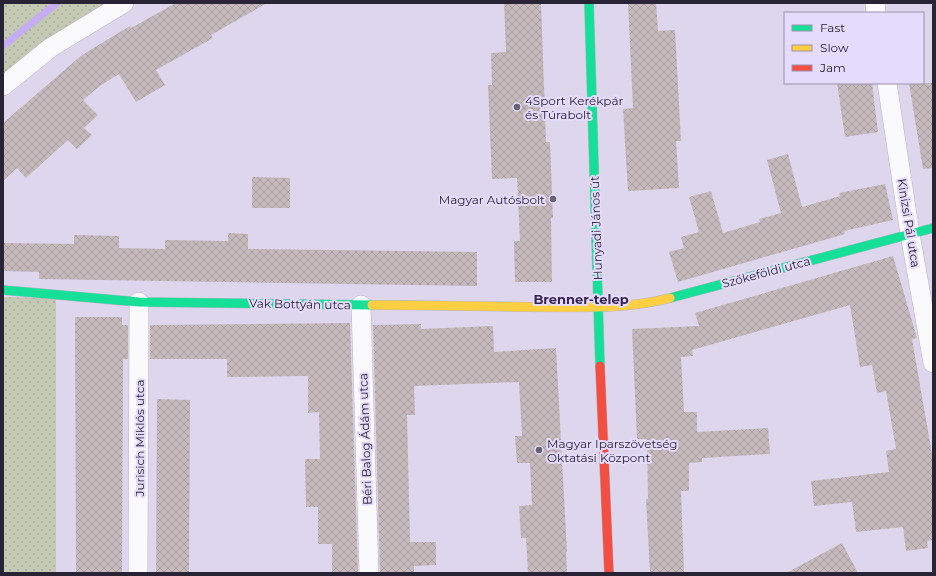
<svg xmlns="http://www.w3.org/2000/svg" width="936" height="576" font-family="Montserrat,sans-serif">
	<defs>
		<pattern id="park-dots" width="8" height="8" patternUnits="userSpaceOnUse"><rect width="8" height="8" fill="#c4c9b3"/><path d="M2 2h.1M6 6h.1" fill="none" stroke="#a8ac9b" stroke-width="1.8" stroke-linecap="round"/></pattern>
		<pattern id="building-cross-hatch" width="8" height="8" patternUnits="userSpaceOnUse"><rect width="8" height="8" fill="#c5b9bc"/><path d="M0 0l8 8M0 8l8-8" fill="none" stroke="#a99fa2"/></pattern>
	</defs>
	<rect width="100%" height="100%" fill="#ddd6ed"/>
	<!-- park -->
	<g fill="url(#park-dots)">
		<polygon points="3,3 124,3 3,87"/>
		<polygon points="3,297 56,298 56,573 3,573"/>
	</g>
	<g fill="none" stroke-linecap="round" stroke-linejoin="round">
		<!-- stream -->
		<polyline stroke="#c4adf3" stroke-width="7" points="3,46 57,3"/>
	</g>
	<!-- building -->
	<g fill="url(#building-cross-hatch)">
		<polygon points="176,3 267,3 211,35 213,38 156,70 165,85 136,102 119,74 101,85 83,100 98,115 84,128 92,135 77,149 68,140 26,178 17,168 3,181 3,123 82,55 130,26 131,28"/>
		<polygon points="504,3 541,3 546,142 550,142 553,218 551,218 552,282 515,282 514,241 520,241 517,178 492,179 488,85 492,85 491,53 506,52"/>
		<polygon points="628,3 656,3 658,31 675,30 681,141 676,141 679,188 628,191 623,109 633,108"/>
		<polygon points="837,83 872,83 878,132 845,137"/>
		<polygon points="909,83 933,83 933,168 923,169"/>
		<polygon points="788,154 802,207 840,196 839,193 885,184 893,220 844,231 845,234 678,282 669,252 684,248 681,237 699,232 689,197 711,191 723,233 760,222 759,219 781,213 767,160"/>
		<polygon points="252,177 290,178 290,208 252,208"/>
		<polygon points="228,233 248,234 248,249 477,252 477,286 39,279 39,272 3,271 3,243 74,244 74,235 119,236 119,248 165,249 165,240 228,241"/>
		<polygon points="893,256 917,338 912,339 933,460 933,540 927,541 928,548 906,551 903,527 856,532 852,502 814,506 811,481 889,472 886,451 896,449 886,391 877,393 872,365 860,367 850,305 692,350 693,356 681,357 684,412 697,412 697,432 768,428 770,454 702,458 702,462 689,463 689,491 681,491 684,573 650,573 646,499 648,499 647,439 637,439 632,329 699,326 695,313"/>
		<polygon points="75,317 122,317 122,325 128,325 128,359 123,359 122,573 76,573"/>
		<polygon points="350,323 358,573 332,573 332,544 318,544 318,507 306,507 305,459 320,459 319,412 308,413 308,376 227,377 227,359 150,359 150,325"/>
		<polygon points="421,324 421,329 493,326 494,352 556,348 567,552 566,552 567,573 528,573 526,538 521,538 519,506 532,505 530,463 517,463 515,436 522,436 519,382 414,386 415,415 407,415 410,542 436,542 436,565 414,566 414,573 380,573 373,325"/>
		<polygon points="157,399 190,400 189,573 156,573"/>
		<polygon points="842,543 858,573 786,573"/>
	</g>
	<g fill="none" stroke-linecap="round" stroke-linejoin="round">
		<defs>
			<g id="street">
				<polyline points="875,3 876,13"/>
				<polyline points="887,83 910,234 933,363"/>
				<polyline points="3,86 50,48 124,3"/>
				<polyline points="361,305 369,573"/>
				<polyline points="138,573 139,302"/>
			</g>
			<g id="fast">
				<polyline points="589,3 600,366"/>
				<polyline points="3,290 139,302 372,305"/>
				<polyline points="670,298 933,228"/>
			</g>
			<path id="slow" d="M 372,305 C 424,305 476,306 528,307 C 575,307 624,310 670,298"/>
			<polyline id="jam" points="600,366 609,573"/>
		</defs>
		<!-- street casing -->
		<use href="#street" stroke="#bab3c7" stroke-width="20"/>
		<!-- fast casing -->
		<use href="#fast" stroke="#bab3c7" stroke-width="10"/>
		<!-- slow casing -->
		<use href="#slow" stroke="#bab3c7" stroke-width="10"/>
		<!-- jam casing -->
		<use href="#jam" stroke="#bab3c7" stroke-width="10"/>
		<!-- street -->
		<use href="#street" stroke="#faf9fc" stroke-width="19"/>
		<!-- fast -->
		<use href="#fast" stroke="#16e098" stroke-width="9"/>
		<!-- slow -->
		<use href="#slow" stroke="#ffcf43" stroke-width="9"/>
		<!-- jam -->
		<use href="#jam" stroke="#f24e42" stroke-width="9"/>
	</g>
	<!-- markers -->
	<g fill="#686276" stroke="#e5dbfc" stroke-width="1.5">
		<circle cx="517" cy="107" r="4"/>
		<circle cx="553" cy="199" r="4"/>
		<circle cx="539" cy="450" r="4"/>
	</g>
	<g text-anchor="middle" dominant-baseline="central" stroke-width="4" stroke-linejoin="round" paint-order="stroke">
		<!-- poi labels -->
		<g font-size="12" fill="#292336" stroke="#e5dbfc" text-anchor="start">
			<text x="525" y="100">4Sport Kerékpár<tspan x="525" dy="14">és Túrabolt</tspan></text>
			<text x="545" y="199" text-anchor="end">Magyar Autósbolt</text>
			<text x="547" y="443">Magyar Iparszövetség<tspan x="547" dy="14">Oktatási Központ</tspan></text>
		</g>
		<!-- street labels -->
		<g font-size="12" fill="#292336" stroke="#e5dbfc">
			<text transform="translate(909 223) rotate(81)">Kinizsi Pál utca</text>
			<text transform="translate(596 228) rotate(-92)">Hunyadi János út</text>
			<text transform="translate(766 272) rotate(-15)">Szőkeföldi utca</text>
			<text transform="translate(300 304) rotate(1)">Vak Bottyán utca</text>
			<text transform="translate(139 438) rotate(-90)">Jurisich Miklós utca</text>
			<text transform="translate(365 439) rotate(-92)">Béri Balog Ádám utca</text>
		</g>
		<!-- neighbourhood labels -->
		<g font-size="13" font-weight="bold" fill="#35254f" stroke="#e5dbfc">
			<text x="581" y="299">Brenner-telep</text>
		</g>
	</g>
	<!-- border -->
	<rect width="936" height="576" fill="none" stroke="#292336" stroke-width="8"/>
	<!-- legend -->
	<rect x="784" y="12" width="140" height="72" fill="#e5dbfc" stroke="#9a91ad"/>
	<rect x="792" y="25" width="20" height="6" fill="#16e098" stroke="#9a91ad"/>
	<text x="820" y="32" font-size="12" fill="#292336">Fast</text>
	<rect x="792" y="45" width="20" height="6" fill="#ffcf43" stroke="#9a91ad"/>
	<text x="820" y="52" font-size="12" fill="#292336">Slow</text>
	<rect x="792" y="65" width="20" height="6" fill="#f24e42" stroke="#9a91ad"/>
	<text x="820" y="72" font-size="12" fill="#292336">Jam</text>
</svg>
